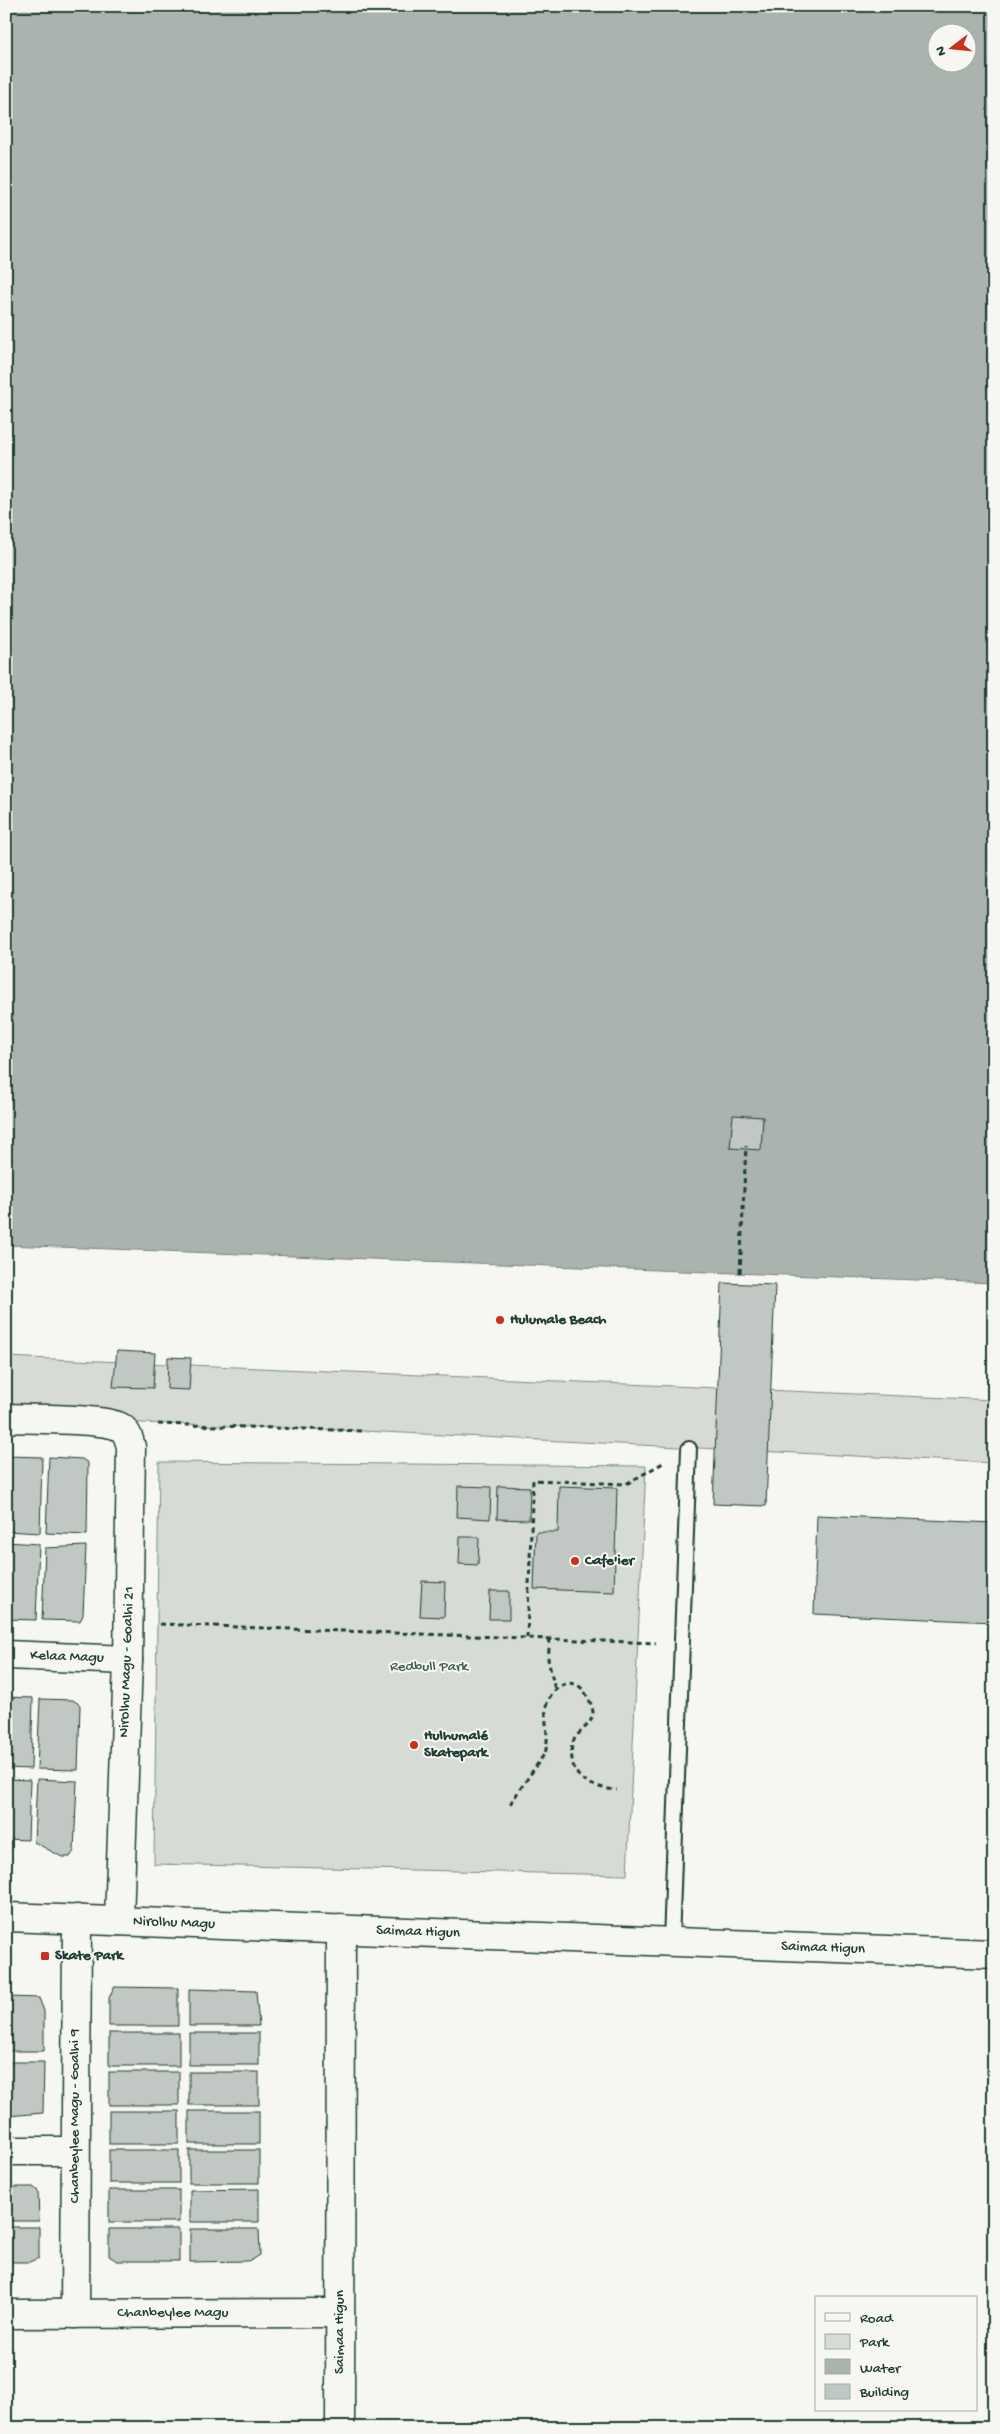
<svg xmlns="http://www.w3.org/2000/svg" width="1000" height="2434" font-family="'Gochi Hand',sans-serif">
	<rect width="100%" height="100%" fill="#f6f6f2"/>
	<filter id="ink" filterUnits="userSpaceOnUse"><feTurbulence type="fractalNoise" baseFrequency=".02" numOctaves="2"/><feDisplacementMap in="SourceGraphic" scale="10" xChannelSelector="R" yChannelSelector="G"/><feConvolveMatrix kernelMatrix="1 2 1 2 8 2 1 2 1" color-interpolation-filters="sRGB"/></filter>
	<g filter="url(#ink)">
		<!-- green -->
		<g fill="#d6dbd6" stroke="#7a8c85">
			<polygon points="6,1357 994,1400 994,1463 364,1431 6,1418"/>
			<polygon points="159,1462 646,1466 627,1875 154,1864"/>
		</g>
		<!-- water -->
		<path fill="#aab3ae" stroke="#72847d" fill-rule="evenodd" d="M 6,6 L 994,6 L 994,1283 L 6,1245 ZM 938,32 L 968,32 L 968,62 L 938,62 Z"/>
		<!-- building -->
		<g fill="#c1c8c3" stroke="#1f3d34">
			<polygon points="733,1115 763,1117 761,1150 730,1148"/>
			<polygon points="722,1283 775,1285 766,1506 713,1504"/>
			<polygon points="117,1351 155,1353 153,1388 113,1387"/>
			<polygon points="168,1357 191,1358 189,1390 167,1389"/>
			<polygon points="6,1456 42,1457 40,1533 6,1531"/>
			<polygon points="49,1457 82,1459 88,1463 87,1535 46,1533"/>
			<polygon points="458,1486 491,1487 490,1519 457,1517"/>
			<polygon points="498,1486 530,1487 529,1520 497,1519"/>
			<polygon points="559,1486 617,1488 614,1592 534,1589 536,1532 558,1532"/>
			<polygon points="817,1515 994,1523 994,1622 814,1614"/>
			<polygon points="460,1537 479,1537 478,1565 459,1564"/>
			<polygon points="6,1542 39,1544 36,1620 6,1619"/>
			<polygon points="86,1546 83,1615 80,1621 42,1620 45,1548"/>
			<polygon points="422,1581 445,1582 444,1617 420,1616"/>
			<polygon points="490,1591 509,1591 509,1619 489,1619"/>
			<polygon points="6,1697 33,1698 31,1769 6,1768"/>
			<polygon points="40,1699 73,1700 80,1705 78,1770 37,1769"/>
			<polygon points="6,1779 30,1780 28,1840 6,1839"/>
			<polygon points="37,1779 77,1781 74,1851 70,1857 62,1857 34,1842"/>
			<polygon points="114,1987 178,1988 178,2026 109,2026 109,1998"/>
			<polygon points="189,1989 256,1991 259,2026 189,2026"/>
			<polygon points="7,1997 39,1998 44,2011 44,2051 7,2051"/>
			<rect x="109" y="2033" width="70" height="33"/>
			<rect x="189" y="2033" width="70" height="32"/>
			<polygon points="7,2062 44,2062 43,2113 7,2116"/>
			<rect x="109" y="2072" width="70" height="33"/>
			<rect x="189" y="2072" width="70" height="33"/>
			<rect x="109" y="2111" width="70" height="33"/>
			<rect x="189" y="2111" width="70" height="33"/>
			<rect x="109" y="2150" width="70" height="33"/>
			<rect x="189" y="2150" width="70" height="33"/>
			<polygon points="6,2187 33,2187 38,2191 39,2221 6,2221"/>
			<polygon points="259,2189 259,2222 190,2222 190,2190"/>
			<rect x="109" y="2190" width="70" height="32"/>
			<polygon points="6,2227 39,2227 39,2258 29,2262 6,2262"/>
			<polygon points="109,2229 179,2229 179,2261 117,2261 109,2256"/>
			<polygon points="190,2229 259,2229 260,2255 252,2260 246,2261 190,2262"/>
		</g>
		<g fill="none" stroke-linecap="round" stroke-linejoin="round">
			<defs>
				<polyline id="service" points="671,1942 689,1449"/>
				<g id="minor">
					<path d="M 6,1418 C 29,1419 104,1418 120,1427 C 127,1431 129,1439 131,1447 L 128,1660 L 119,1921"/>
					<polyline points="6,1655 128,1660"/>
					<polyline points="6,2151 75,2151"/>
					<polyline points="6,2314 340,2313"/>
					<polyline points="75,2314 77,1919"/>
					<polyline points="340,2428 341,1929"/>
				</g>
				<polyline id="tertiary" points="6,1917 994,1954"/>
			</defs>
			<!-- service casing -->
			<use href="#service" stroke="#1f3d34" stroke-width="18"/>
			<!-- minor casing -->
			<use href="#minor" stroke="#1f3d34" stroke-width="31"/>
			<!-- tertiary casing -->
			<use href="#tertiary" stroke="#1f3d34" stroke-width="31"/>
			<!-- path -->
			<g stroke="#1f3d34" stroke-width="3" stroke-dasharray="5 4" stroke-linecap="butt">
				<polyline points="740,1273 746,1146"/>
				<polyline points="158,1424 364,1431"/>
				<polyline points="160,1624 656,1643"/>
				<polyline points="527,1638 533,1480 626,1484 663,1463"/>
				<polyline points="550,1639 548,1659 555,1690"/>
				<path d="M 510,1804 L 545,1753 C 550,1738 544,1723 546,1707 C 549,1690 570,1673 584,1691 C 588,1697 592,1705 593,1712 C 593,1725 579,1730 574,1740 C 571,1745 571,1753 572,1759 C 574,1782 596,1788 617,1790"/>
			</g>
			<!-- service -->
			<use href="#service" stroke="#f6f6f2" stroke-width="14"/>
			<!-- minor -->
			<use href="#minor" stroke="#f6f6f2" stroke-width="28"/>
			<!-- tertiary -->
			<use href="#tertiary" stroke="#f6f6f2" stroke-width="28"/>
		</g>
	</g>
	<!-- markers -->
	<g fill="#c8321e" stroke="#f6f6f2" stroke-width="2">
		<circle cx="500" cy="1320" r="5"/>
		<circle cx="575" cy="1561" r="5"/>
		<circle cx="414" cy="1745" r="5"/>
		<rect x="40" y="1951" width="10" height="10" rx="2.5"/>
	</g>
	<g text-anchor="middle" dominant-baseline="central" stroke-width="4" stroke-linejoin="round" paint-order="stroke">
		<!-- poi labels -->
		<g font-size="15" font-weight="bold" fill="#1f3d34" stroke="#f6f6f2" text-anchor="start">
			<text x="510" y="1320">Hulumale Beach</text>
			<text x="585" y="1561">Cafe'ier</text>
			<text x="424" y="1736">Hulhumalé<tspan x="424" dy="17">Skatepark</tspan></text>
			<text x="55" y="1956">Skate Park</text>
		</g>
		<!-- street labels -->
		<g font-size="15" fill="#1f3d34" stroke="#f6f6f2">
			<text transform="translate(67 1657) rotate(2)">Kelaa Magu</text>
			<text transform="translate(127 1662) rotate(-88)">Nirolhu Magu - Goalhi 21</text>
			<text transform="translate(174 1923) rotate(2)">Nirolhu Magu</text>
			<text transform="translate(418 1932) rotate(2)">Saimaa Higun</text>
			<text transform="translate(823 1948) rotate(2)">Saimaa Higun</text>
			<text transform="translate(75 2116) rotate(-90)">Chanbeylee Magu - Goalhi 9</text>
			<text x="173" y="2313">Chanbeylee Magu</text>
			<text transform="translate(340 2332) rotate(-90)">Saimaa Higun</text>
		</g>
		<!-- park labels -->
		<g font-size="15" fill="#445d54" stroke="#f6f6f2">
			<text x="429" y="1667">Redbull Park</text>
		</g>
	</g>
	<!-- margin -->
	<rect width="1000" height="2434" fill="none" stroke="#f6f6f2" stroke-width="25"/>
	<rect x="12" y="12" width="975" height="2409" fill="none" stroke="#1f3d34" stroke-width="2" filter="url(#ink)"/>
	<!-- legend -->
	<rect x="815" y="2296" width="162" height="115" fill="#f6f6f2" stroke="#a0aca6"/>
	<rect x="825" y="2313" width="25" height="8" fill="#f6f6f2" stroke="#a0aca6"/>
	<text x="860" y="2322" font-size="15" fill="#1f3d34">Road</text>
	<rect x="825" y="2334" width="25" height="15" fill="#d6dbd6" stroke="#a0aca6"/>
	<text x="860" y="2346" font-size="15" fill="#1f3d34">Park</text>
	<rect x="825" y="2359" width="25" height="15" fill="#aab3ae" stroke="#a0aca6"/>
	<text x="860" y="2372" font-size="15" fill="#1f3d34">Water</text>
	<rect x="825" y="2384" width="25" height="15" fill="#c1c8c3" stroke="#a0aca6"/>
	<text x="860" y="2396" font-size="15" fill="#1f3d34">Building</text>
	<!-- north arrow -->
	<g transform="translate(952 48) rotate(254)"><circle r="24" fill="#f6f6f2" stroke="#a0aca6"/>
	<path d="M0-4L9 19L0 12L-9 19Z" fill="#c8321e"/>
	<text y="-8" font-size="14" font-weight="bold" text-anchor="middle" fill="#1f3d34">N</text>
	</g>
</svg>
